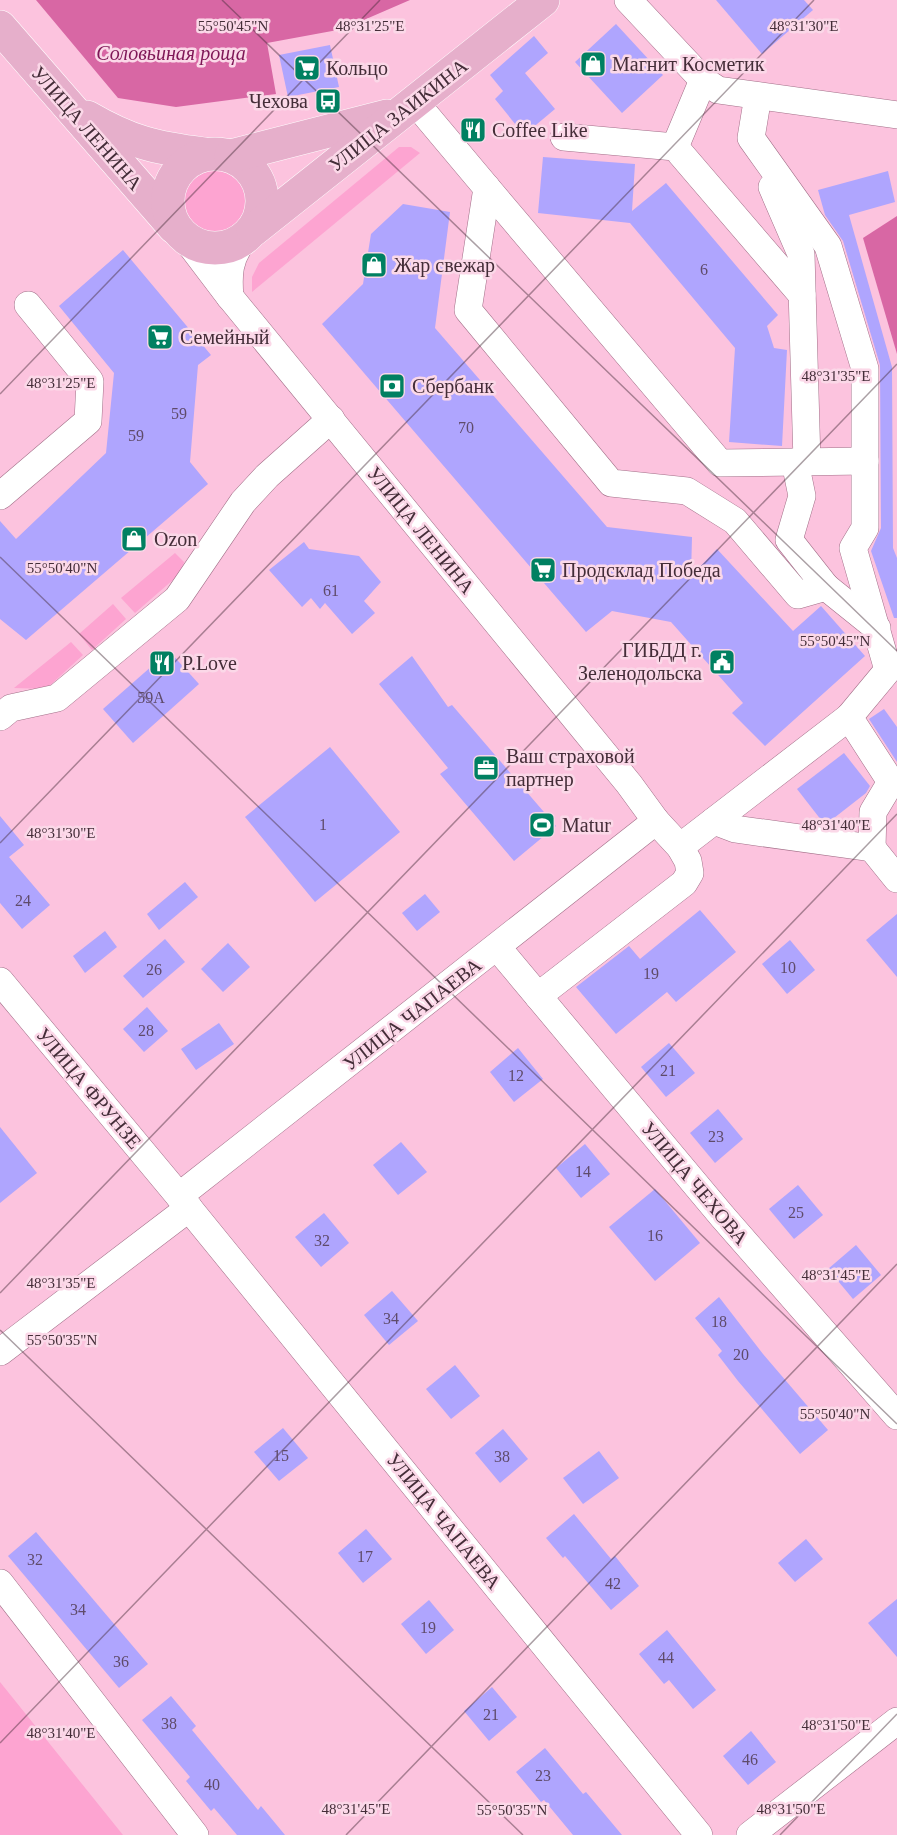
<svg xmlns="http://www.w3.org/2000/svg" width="897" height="1835" font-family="'Times New Roman',serif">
	<rect width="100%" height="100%" fill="#fcc3de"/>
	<!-- green -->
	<g fill="#fda4d1">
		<polygon points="399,147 411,147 420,153 252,292 252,277 259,263"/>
		<circle cx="215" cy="200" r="32"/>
		<polygon points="175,553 184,562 182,572 135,613 121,598"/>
		<polygon points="113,604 126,619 92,650 79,634"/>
		<polygon points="71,642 83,655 46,689 14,688"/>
		<polygon points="0,1682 123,1835 0,1835"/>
	</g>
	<!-- forest -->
	<g fill="#d867a4">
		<polygon points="36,0 410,0 343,29 267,43 276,94 176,107 118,98"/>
		<polygon points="897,216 897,354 863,238"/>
	</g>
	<!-- building -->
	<g fill="#afa5fe">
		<polygon points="716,0 804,0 813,10 762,54"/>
		<polygon points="616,24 663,75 622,113 575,62"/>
		<polygon points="534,36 548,53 525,73 555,109 524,135 495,99 503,91 490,75"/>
		<polygon points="330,45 339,87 288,97 279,55"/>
		<polygon points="543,157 635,164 632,211 666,183 778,315 767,326 774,348 787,350 782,446 729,442 735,348 630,223 538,213"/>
		<polygon points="888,171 895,202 849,215 892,367 893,548 897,558 897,618 894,618 871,551 881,528 880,365 843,241 825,215 818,190"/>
		<polygon points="403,204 450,212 435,328 607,527 692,537 691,576 717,549 793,631 821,606 865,656 765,746 732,713 743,703 671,622 612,611 586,632 322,324 363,284 371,234"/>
		<polygon points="123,250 211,355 198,365 190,462 208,484 26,640 0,619 0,521 16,539 106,453 114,373 59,306"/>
		<polygon points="304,542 309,549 359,556 381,582 364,601 375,613 352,634 325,603 320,609 311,598 302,607 269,570"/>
		<polygon points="169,651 199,684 133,743 103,709"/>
		<polygon points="412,656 448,707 452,705 556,826 514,861 440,774 448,768 379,684"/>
		<polygon points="884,709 897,727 897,762 869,719"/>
		<polygon points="330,747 400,832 315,902 245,817"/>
		<polygon points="844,753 870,786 866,793 825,825 797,789"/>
		<polygon points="0,816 24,845 9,857 50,905 22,929 0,903"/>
		<polygon points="185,882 198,897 159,930 147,914"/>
		<polygon points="425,894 440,912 417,931 402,913"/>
		<polygon points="700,910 736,952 676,1002 667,992 616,1034 576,987 629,946 640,959"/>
		<polygon points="897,914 897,977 866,940"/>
		<polygon points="105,931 117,947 85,973 73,956"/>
		<polygon points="165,939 185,962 143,998 123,976"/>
		<polygon points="790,940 815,970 787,994 762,964"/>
		<polygon points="228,943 250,967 223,992 201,969"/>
		<polygon points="147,1007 168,1031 144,1052 123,1029"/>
		<polygon points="219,1023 234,1044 196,1070 181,1049"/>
		<polygon points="669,1043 695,1073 666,1097 641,1067"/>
		<polygon points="518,1048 543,1079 514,1102 490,1072"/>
		<polygon points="718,1109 743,1139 715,1163 690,1133"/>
		<polygon points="0,1127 37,1173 0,1203"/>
		<polygon points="401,1142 427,1172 398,1195 373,1165"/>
		<polygon points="585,1144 610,1174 581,1198 556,1168"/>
		<polygon points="798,1185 823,1215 794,1239 769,1209"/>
		<polygon points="655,1189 700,1243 655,1281 609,1227"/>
		<polygon points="324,1213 349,1243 321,1267 295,1237"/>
		<polygon points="856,1245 881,1275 853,1299 828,1269"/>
		<polygon points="392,1291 418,1321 389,1345 364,1315"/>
		<polygon points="719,1297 763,1354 828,1430 800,1454 738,1381 718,1355 722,1351 695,1318"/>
		<polygon points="455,1365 480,1396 451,1419 426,1389"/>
		<polygon points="283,1428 308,1458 279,1481 254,1452"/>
		<polygon points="503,1429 528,1459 500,1483 475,1453"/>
		<polygon points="599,1451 619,1478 583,1504 563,1478"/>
		<polygon points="574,1514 611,1559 615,1556 639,1586 611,1610 565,1556 563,1558 546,1538"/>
		<polygon points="366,1529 392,1559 363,1583 338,1553"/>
		<polygon points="36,1532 148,1664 119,1688 8,1556"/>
		<polygon points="806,1539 823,1559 795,1582 778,1563"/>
		<polygon points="897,1599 897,1657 868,1623"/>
		<polygon points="429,1600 454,1630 426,1654 401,1624"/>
		<polygon points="667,1630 716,1690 693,1709 669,1680 664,1684 639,1654"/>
		<polygon points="492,1687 517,1717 489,1741 464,1711"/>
		<polygon points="171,1696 196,1726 192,1730 258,1810 261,1806 285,1835 237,1835 214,1808 211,1811 186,1781 190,1777 142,1720"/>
		<polygon points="751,1731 776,1762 748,1785 723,1756"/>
		<polygon points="545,1748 583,1794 586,1792 622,1835 573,1835 544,1800 541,1802 516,1772"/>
	</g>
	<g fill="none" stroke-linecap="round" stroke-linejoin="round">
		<defs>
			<g id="minor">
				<polyline points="628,0 703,80 718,90 897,115"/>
				<polyline points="758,96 751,138 828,246 865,369 865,528 853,548 888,670 849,717 891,782 873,812 872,848"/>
				<polyline points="414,101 487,188 468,310 611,483 687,491 735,521 798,595 826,587 877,628"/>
				<polyline points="564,137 675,147 802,295"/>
				<polyline points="675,147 703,80"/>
				<polyline points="772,187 801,254 807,462"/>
				<polyline points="487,188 720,463 865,461"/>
				<polyline points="186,239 230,297 629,784 656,821 680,847 688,861 690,873 684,883 538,996"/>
				<path d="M 230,297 C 228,274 229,259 243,240"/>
				<polyline points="795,462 802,496 789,540 826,587"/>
				<polyline points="0,496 88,421 90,381 28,305"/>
				<polyline points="0,717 11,708 57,698 177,599 243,502 267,476 331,419"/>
				<polyline points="714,821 735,829 872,848"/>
				<polyline points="680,847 849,717"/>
				<polyline points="872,848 897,879"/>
				<polyline points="497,947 722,1216 897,1416"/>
				<polyline points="0,981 179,1196 699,1835"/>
				<polyline points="179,1196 656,821"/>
				<polyline points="0,1352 189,1208"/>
				<polyline points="0,1583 195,1835"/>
				<polyline points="750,1835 897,1721"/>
			</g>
			<g id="major">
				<polyline points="0,27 174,227"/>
				<path d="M 87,117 C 130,142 155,148 204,154"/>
				<circle cx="215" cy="201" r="47"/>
				<polyline points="231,156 387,116"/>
				<polyline points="253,230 543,0"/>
			</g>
		</defs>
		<!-- minor casing -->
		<use href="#minor" stroke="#a26f88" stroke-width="28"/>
		<!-- major casing -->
		<use href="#major" stroke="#fff" stroke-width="34"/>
		<!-- minor -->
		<use href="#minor" stroke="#fff" stroke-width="27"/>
		<!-- major -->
		<use href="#major" stroke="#e6afcb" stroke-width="33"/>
	</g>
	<!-- ticks -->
	<path fill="none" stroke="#442d38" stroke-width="1.5" stroke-opacity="0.45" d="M 222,0 L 897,651M 0,394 L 380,0M 0,557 L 897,1424M 0,843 L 814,0M 0,1293 L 897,364M 0,1330 L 523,1835M 0,1743 L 897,814M 346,1835 L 897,1264M 780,1835 L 897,1714"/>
	<!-- icons -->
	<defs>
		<symbol id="shop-square" viewBox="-11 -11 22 22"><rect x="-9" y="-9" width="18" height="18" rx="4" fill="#008061" stroke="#fbd8e8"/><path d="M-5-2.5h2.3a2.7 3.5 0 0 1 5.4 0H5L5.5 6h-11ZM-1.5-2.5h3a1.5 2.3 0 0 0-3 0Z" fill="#fff"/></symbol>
		<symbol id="supermarket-square" viewBox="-11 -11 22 22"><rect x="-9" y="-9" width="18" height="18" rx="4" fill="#008061" stroke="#fbd8e8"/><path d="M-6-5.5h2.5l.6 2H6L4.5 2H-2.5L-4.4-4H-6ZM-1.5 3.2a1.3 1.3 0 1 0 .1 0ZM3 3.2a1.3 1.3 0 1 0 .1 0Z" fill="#fff"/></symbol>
		<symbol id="bus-square" viewBox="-11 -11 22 22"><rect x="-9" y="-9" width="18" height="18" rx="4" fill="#008061" stroke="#fbd8e8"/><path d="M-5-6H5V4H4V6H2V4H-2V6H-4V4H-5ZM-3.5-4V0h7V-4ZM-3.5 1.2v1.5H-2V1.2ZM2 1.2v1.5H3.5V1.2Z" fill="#fff"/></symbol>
		<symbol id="restaurant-square" viewBox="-11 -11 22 22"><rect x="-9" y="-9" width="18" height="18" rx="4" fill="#008061" stroke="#fbd8e8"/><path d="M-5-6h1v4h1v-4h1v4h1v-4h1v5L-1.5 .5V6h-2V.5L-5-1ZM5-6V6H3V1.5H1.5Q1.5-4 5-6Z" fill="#fff"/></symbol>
		<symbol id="bank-square" viewBox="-11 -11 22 22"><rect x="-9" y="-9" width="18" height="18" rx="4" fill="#008061" stroke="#fbd8e8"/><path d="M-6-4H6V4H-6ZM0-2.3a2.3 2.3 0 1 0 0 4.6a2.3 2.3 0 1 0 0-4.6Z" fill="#fff"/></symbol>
		<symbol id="civic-square" viewBox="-11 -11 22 22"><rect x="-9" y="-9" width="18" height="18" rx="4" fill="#008061" stroke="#fbd8e8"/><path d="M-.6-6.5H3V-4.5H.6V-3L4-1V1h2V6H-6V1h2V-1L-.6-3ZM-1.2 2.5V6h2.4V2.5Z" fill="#fff"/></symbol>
		<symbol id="office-square" viewBox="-11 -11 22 22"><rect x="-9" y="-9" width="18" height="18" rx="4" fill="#008061" stroke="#fbd8e8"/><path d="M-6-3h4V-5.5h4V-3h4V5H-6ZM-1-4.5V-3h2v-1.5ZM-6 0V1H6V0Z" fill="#fff"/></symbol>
		<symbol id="stadium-square" viewBox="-11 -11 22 22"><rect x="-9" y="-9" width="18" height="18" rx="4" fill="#008061" stroke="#fbd8e8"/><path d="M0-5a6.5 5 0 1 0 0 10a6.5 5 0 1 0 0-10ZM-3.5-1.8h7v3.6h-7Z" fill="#fff"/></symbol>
	</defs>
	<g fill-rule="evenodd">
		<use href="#shop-square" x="578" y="49" width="30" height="30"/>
		<use href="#supermarket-square" x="292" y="53" width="30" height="30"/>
		<use href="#bus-square" x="313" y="86" width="30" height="30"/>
		<use href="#restaurant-square" x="458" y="115" width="30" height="30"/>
		<use href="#shop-square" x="359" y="250" width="30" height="30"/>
		<use href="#supermarket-square" x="145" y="322" width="30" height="30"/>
		<use href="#bank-square" x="377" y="371" width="30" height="30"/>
		<use href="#shop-square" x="119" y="524" width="30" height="30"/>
		<use href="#supermarket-square" x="528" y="555" width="30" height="30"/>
		<use href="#civic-square" x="707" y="647" width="30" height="30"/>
		<use href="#restaurant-square" x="147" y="648" width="30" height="30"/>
		<use href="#office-square" x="471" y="753" width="30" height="30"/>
		<use href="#stadium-square" x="527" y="810" width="30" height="30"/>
	</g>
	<g text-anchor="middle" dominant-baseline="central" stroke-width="5" stroke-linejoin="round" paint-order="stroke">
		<!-- number labels -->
		<g font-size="16" fill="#5f4b6a">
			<text x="704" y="269">6</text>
			<text x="179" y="413">59</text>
			<text x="466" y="427">70</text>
			<text x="136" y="435">59</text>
			<text x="331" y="590">61</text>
			<text x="151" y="697">59А</text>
			<text x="323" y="824">1</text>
			<text x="23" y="900">24</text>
			<text x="788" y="967">10</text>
			<text x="154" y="969">26</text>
			<text x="651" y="973">19</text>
			<text x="146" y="1030">28</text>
			<text x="668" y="1070">21</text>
			<text x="516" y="1075">12</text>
			<text x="716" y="1136">23</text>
			<text x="583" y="1171">14</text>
			<text x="796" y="1212">25</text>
			<text x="655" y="1235">16</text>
			<text x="322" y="1240">32</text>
			<text x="391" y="1318">34</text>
			<text x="719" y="1321">18</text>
			<text x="741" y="1354">20</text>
			<text x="281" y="1455">15</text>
			<text x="502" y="1456">38</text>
			<text x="365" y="1556">17</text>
			<text x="35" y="1559">32</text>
			<text x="613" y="1583">42</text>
			<text x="78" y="1609">34</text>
			<text x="428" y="1627">19</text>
			<text x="666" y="1657">44</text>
			<text x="121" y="1661">36</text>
			<text x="491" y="1714">21</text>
			<text x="169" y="1723">38</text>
			<text x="750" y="1759">46</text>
			<text x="543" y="1775">23</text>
			<text x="212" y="1784">40</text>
		</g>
		<!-- park labels -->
		<g font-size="20" font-style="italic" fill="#7f1757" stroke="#fbd8e8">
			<text x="171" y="53">Соловьиная роща</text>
		</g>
		<!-- poi labels -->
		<g font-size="20" fill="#442d38" stroke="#fbd8e8" text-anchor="start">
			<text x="612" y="64">Магнит Косметик</text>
			<text x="326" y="68">Кольцо</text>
			<text x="308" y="101" text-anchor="end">Чехова</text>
			<text x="492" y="130">Coffee Like</text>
			<text x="394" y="265">Жар свежар</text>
			<text x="180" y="337">Семейный</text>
			<text x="412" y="386">Сбербанк</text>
			<text x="154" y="539">Ozon</text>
			<text x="562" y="570">Продсклад Победа</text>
			<text x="702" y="650" text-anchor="end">ГИБДД г.<tspan x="702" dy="23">Зеленодольска</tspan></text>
			<text x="182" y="663">P.Love</text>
			<text x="506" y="756">Ваш страховой<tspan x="506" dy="23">партнер</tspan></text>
			<text x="562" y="825">Matur</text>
		</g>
		<!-- street labels -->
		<g font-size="20" fill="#442d38" stroke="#fbd8e8">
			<text transform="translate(398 115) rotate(-38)">УЛИЦА ЗАИКИНА</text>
			<text transform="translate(87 128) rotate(49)">УЛИЦА ЛЕНИНА</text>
			<text transform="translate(421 530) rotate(51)">УЛИЦА ЛЕНИНА</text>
			<text transform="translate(412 1014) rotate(-38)">УЛИЦА ЧАПАЕВА</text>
			<text transform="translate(89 1088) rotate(50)">УЛИЦА ФРУНЗЕ</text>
			<text transform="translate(695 1183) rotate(50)">УЛИЦА ЧЕХОВА</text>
			<text transform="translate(444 1521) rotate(51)">УЛИЦА ЧАПАЕВА</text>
		</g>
	</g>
	<g font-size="15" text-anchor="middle" fill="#442d38" stroke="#fbd8e8" stroke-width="5" stroke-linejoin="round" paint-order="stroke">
		<text x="233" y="31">55°50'45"N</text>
		<text x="370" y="31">48°31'25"E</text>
		<text x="804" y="31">48°31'30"E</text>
		<text x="836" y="381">48°31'35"E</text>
		<text x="61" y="388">48°31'25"E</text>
		<text x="62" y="573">55°50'40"N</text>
		<text x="835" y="646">55°50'45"N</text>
		<text x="836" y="830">48°31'40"E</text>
		<text x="61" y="838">48°31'30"E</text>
		<text x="836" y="1280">48°31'45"E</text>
		<text x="61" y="1288">48°31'35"E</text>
		<text x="62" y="1345">55°50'35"N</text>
		<text x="835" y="1419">55°50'40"N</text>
		<text x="836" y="1730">48°31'50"E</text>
		<text x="61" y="1738">48°31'40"E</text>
		<text x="356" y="1814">48°31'45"E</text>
		<text x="791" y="1814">48°31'50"E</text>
		<text x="512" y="1815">55°50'35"N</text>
	</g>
</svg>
